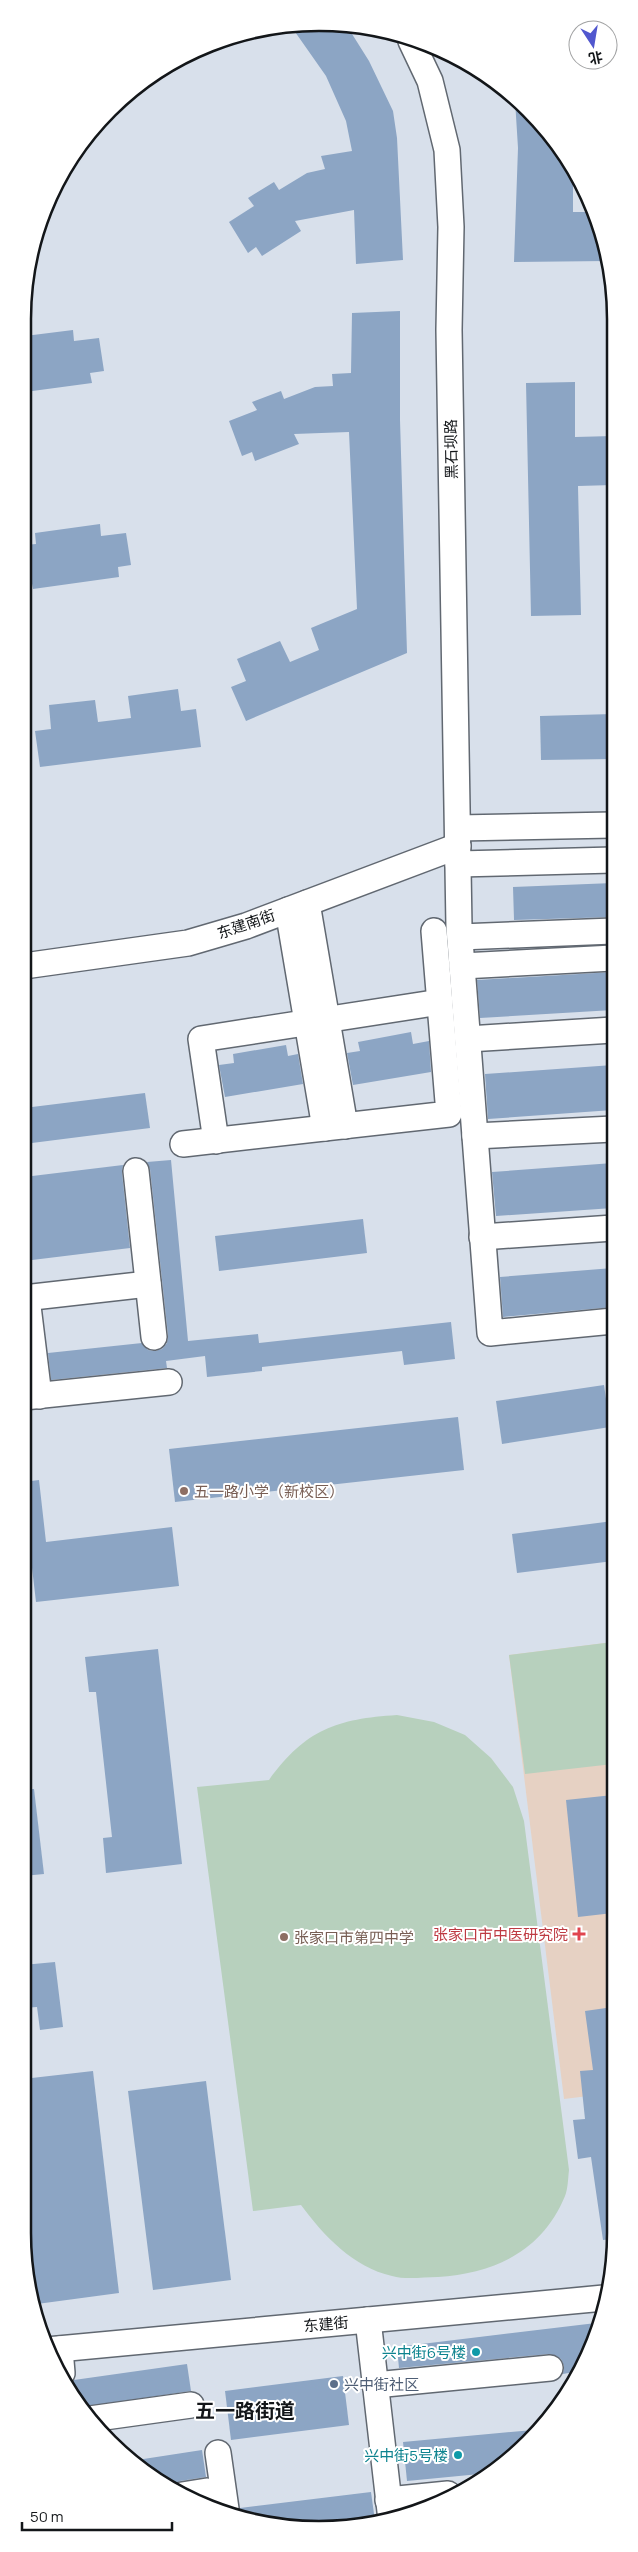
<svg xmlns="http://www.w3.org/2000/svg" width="638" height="2552" font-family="Manrope,'Noto Sans SC',sans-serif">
	<rect width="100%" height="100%" fill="#d8e0eb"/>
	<!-- medical -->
	<polygon fill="#e6d1c3" points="613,1642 613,2093 564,2099 509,1655"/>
	<!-- green -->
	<g fill="#b7d0bd">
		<polygon points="613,1642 613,1764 525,1774 509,1655"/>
		<path d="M 397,1715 L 434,1722 L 465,1735 L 491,1758 L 513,1787 L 524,1821 L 569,2170 C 568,2178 568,2189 565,2196 C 542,2252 494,2273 438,2277 C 423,2277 406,2280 392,2276 C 353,2267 324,2236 301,2205 L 253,2211 L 197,1787 L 269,1780 C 306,1729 337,1719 397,1715 Z"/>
	</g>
	<!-- building -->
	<g fill="#8ca5c4">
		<polygon points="347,26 369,61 393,111 397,138 403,260 356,264 354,210 295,221 301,231 262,256 256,247 248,253 229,222 254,206 248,198 274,182 279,190 307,173 325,169 321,156 352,151 346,121 326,76 293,29"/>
		<polygon points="515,100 529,110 573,171 573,212 592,212 607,261 514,262 518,148"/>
		<polygon points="400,311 400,420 407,653 246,721 231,687 246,681 237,659 280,641 290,662 319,650 311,628 357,609 349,432 294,434 299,444 255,461 252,452 242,456 229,421 257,410 252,402 281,391 284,399 315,387 333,386 332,374 351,373 352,313"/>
		<polygon points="73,330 74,341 99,338 104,371 90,373 92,383 25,392 25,336"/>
		<polygon points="575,382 575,437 613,436 613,485 578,486 581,615 531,616 526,383"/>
		<polygon points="100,524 101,536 126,533 131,565 118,567 119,577 33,589 31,578 25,578 25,545 36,544 35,533"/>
		<polygon points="178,689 181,711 196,709 201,747 40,767 35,731 51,729 49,705 95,700 98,722 131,718 128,696"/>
		<polygon points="613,714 613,759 541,760 540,716"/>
		<polygon points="613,883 613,917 514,920 513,887"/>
		<polygon points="613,972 613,1010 480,1018 477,980"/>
		<polygon points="411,1032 413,1044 429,1041 431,1072 353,1085 347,1053 360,1051 358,1042"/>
		<polygon points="286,1045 288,1056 298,1054 303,1084 225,1097 219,1065 234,1063 233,1054"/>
		<polygon points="613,1065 613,1110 488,1119 485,1074"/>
		<polygon points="145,1093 150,1128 24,1144 24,1108"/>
		<polygon points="171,1160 188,1341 258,1334 259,1343 451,1322 455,1359 404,1365 402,1351 262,1367 262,1371 207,1377 205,1356 166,1361 167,1368 51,1380 48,1353 142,1343 148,1350 155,1351 162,1349 167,1343 168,1335 150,1169 147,1162"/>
		<polygon points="613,1163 613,1208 496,1216 492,1172"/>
		<polygon points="123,1165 122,1173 130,1248 24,1261 24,1177"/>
		<polygon points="363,1219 367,1253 219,1271 215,1236"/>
		<polygon points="613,1268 613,1307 503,1317 500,1277"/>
		<polygon points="604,1385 610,1427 502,1444 496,1401"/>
		<polygon points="458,1417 464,1470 175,1502 169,1449"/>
		<polygon points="39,1480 46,1542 172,1527 179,1586 36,1602 27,1525 23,1525 23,1482"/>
		<polygon points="613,1521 613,1561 517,1573 512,1534"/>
		<polygon points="158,1649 182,1864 106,1873 103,1838 112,1837 96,1692 89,1692 85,1657"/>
		<polygon points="23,1789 34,1789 44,1874 23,1876"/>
		<polygon points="613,1795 613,1913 578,1917 566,1800"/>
		<polygon points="55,1962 63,2027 40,2030 37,2007 23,2008 23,1965"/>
		<polygon points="613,2007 613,2239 603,2240 591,2157 578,2159 573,2120 585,2119 580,2071 593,2070 585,2011"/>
		<polygon points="93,2071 119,2293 37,2304 22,2233 23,2079"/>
		<polygon points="206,2081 231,2280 153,2290 128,2091"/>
		<polygon points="596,2323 579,2371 563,2374 564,2366 561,2359 549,2354 399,2368 397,2347"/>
		<polygon points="187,2364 191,2391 83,2407 69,2385 74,2380"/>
		<polygon points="343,2376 349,2425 231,2440 225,2391"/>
		<polygon points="533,2430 500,2468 490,2473 407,2481 403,2442"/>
		<polygon points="202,2450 206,2477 180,2481 171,2486 137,2460"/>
		<polygon points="371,2492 375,2521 299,2529 240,2513 240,2508"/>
	</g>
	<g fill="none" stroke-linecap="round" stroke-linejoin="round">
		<defs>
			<g id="minor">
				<polyline points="411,41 430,81 447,150 451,227 449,330 459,927 490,1333 613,1321"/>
				<polyline points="458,828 613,825"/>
				<polyline points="458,864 613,860"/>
				<polyline points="307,903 345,1126"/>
				<polyline points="288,910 325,1128"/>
				<polyline points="460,937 613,931"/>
				<polyline points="24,966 188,943 246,926 458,846"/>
				<polyline points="462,966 613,958"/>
				<polyline points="468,1039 613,1030"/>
				<polyline points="475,1136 613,1129"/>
				<polyline points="216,1141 201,1039 440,1002"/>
				<polyline points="183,1144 449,1114 434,931"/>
				<polyline points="136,1171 154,1337"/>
				<polyline points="482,1237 613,1228"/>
				<polyline points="24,1298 148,1284"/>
				<polyline points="27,1298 39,1396"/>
				<polyline points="24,1397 169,1382"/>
				<polyline points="368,2320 391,2520"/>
				<polyline points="60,2349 62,2373"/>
				<polyline points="47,2350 604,2298"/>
				<polyline points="375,2385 550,2368"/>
				<polyline points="90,2419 191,2405"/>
				<polyline points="218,2453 226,2509"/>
				<polyline points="182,2495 207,2491"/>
				<polyline points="388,2500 448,2494"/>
			</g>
		</defs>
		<!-- minor casing -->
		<use href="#minor" stroke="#616871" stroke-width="28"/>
		<!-- minor -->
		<use href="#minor" stroke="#fff" stroke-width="25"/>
	</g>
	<!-- markers -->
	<g fill="#8d6e63" stroke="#fff" stroke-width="2">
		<circle cx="184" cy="1491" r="5"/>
		<circle cx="284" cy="1937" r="5"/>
	</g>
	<path fill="#e0444e" stroke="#fff" stroke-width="2" d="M576.5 1926.5h5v5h5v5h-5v5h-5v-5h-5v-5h5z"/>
	<g fill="#0f9aa8" stroke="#fff" stroke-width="2">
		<circle cx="476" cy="2352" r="5"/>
		<circle cx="458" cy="2455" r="5"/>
	</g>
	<circle fill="#5c6f8a" stroke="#fff" stroke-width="2" cx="334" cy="2384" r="5"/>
	<g text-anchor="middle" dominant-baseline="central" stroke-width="4" stroke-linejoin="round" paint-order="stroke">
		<!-- street labels -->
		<g font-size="15" fill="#131619" stroke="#fff">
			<text transform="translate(451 449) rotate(-91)">黑石坝路</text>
			<text transform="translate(246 924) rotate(-19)">东建南街</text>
			<text transform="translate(326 2324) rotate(-5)">东建街</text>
		</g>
		<!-- education labels -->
		<g font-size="15" fill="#785e54" stroke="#fff" text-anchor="start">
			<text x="194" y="1491">五一路小学（新校区）</text>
			<text x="294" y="1937">张家口市第四中学</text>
		</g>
		<!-- health labels -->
		<g font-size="15" fill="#be3a42" stroke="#fff" text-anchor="end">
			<text x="568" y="1934">张家口市中医研究院</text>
		</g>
		<!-- culture labels -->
		<g font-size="15" fill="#0d838f" stroke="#fff" text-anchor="end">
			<text x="466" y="2352">兴中街6号楼</text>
			<text x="448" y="2455">兴中街5号楼</text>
		</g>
		<!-- service labels -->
		<g font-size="15" fill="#4e5e75" stroke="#fff" text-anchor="start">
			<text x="344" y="2384">兴中街社区</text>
		</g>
		<!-- district labels -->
		<g font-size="20" font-weight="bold" fill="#131619" stroke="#fff">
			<text x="245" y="2410">五一路街道</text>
		</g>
	</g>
	<!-- crop -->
	<path d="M0 0H638V2552H0ZM319 31H319A288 288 0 0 1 607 319V2233A288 288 0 0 1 319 2521H319A288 288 0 0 1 31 2233V319A288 288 0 0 1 319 31Z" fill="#fff" fill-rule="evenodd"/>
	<path fill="none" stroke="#131619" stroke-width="2.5" d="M319 31H319A288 288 0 0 1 607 319V2233A288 288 0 0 1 319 2521H319A288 288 0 0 1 31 2233V319A288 288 0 0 1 319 31Z"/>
	<!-- north arrow -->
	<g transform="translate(593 45) rotate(168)"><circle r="24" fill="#ffffff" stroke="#a1a2a3"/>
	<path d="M0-4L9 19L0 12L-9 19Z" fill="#5157ce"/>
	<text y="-8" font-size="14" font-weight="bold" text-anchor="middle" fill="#131619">北</text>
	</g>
	<!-- scale -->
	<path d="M22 2522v8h150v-8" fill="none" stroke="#131619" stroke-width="2.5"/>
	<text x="30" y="2522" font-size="15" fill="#131619" stroke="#ffffff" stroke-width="4" paint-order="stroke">50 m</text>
</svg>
